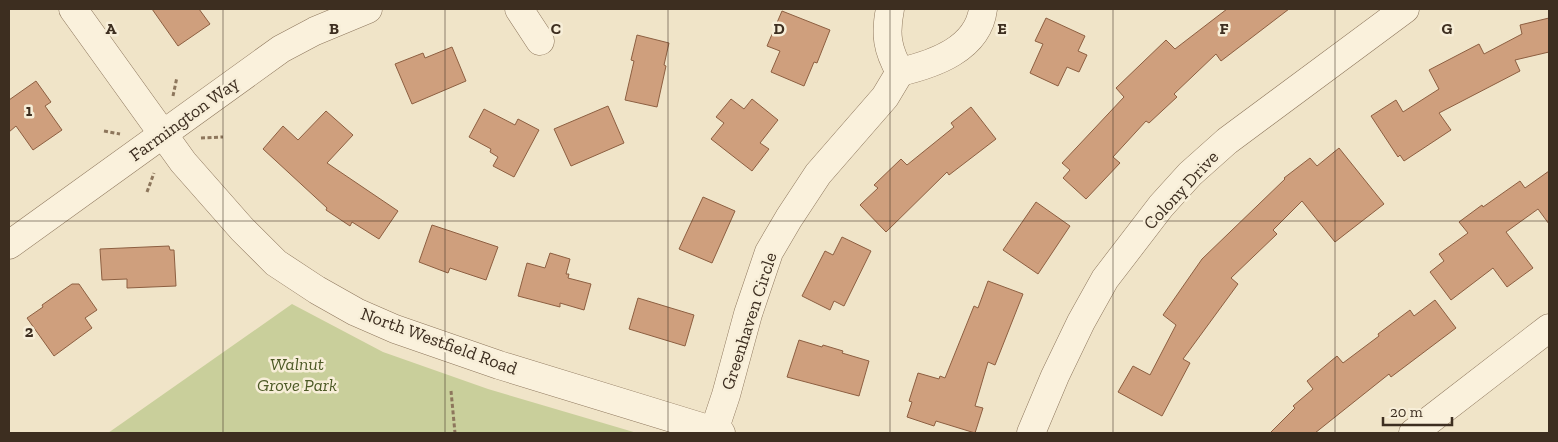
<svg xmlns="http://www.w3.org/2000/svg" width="1558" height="442" font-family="'Zilla Slab',serif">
	<rect width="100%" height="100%" fill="#f0e4c8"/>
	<!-- green -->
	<polygon fill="#c9cf9b" points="292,304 383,352 488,389 637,433 108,433"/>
	<!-- building -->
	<g fill="#cf9f7d" stroke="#8d5f41">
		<polygon points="152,9 199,9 210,24 178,46"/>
		<polygon points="1227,9 1289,9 1221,61 1216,54 1174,94 1177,97 1149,123 1146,121 1113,157 1120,163 1086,199 1063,178 1070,170 1062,163 1124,97 1116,88 1166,40 1175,49"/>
		<polygon points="782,11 830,30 817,63 814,62 804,86 771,72 780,51 767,46"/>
		<polygon points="1046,18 1085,36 1078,51 1087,55 1079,72 1067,67 1058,86 1030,73 1043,44 1035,41"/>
		<polygon points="1549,18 1549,52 1515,60 1520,71 1439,113 1451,130 1404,161 1400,155 1398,157 1371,116 1396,100 1403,112 1439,89 1429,70 1479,44 1484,54 1522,34 1520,25"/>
		<polygon points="637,35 669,43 664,65 666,66 657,107 625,100 634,61 631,60"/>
		<polygon points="452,47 466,81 412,104 395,64 423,53 425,58"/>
		<polygon points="36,81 51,102 45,106 62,130 33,150 16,126 9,132 9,100"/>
		<polygon points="731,99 744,109 752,99 778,120 760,143 769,149 752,171 711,139 724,123 716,117"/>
		<polygon points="608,106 624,143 571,166 554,129"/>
		<polygon points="971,107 996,139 949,175 947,172 886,232 860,205 878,188 874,185 901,159 907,165 954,127 951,123"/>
		<polygon points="484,109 515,125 518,119 539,130 514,177 493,166 498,157 490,152 491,149 469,137"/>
		<polygon points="326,111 353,135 327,163 398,211 379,239 352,222 350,226 326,210 327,208 263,149 283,126 298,140"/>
		<polygon points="1339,148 1384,204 1335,242 1302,201 1273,230 1277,234 1231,278 1238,284 1183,359 1190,363 1162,416 1118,392 1133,366 1150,375 1176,325 1163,315 1202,259 1285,179 1284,178 1310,158 1317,166"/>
		<polygon points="1549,171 1549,224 1538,209 1506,232 1533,268 1507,287 1493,268 1451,300 1430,272 1444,261 1439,254 1468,233 1459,222 1482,205 1483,207 1520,181 1525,188"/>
		<polygon points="703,197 735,211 712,263 679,249"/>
		<polygon points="1036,202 1070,226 1038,274 1003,250"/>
		<polygon points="432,225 498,247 486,280 450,268 448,273 419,262"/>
		<polygon points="842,237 871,251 844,306 834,301 830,310 802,296 825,251 833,255"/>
		<polygon points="169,246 170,250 174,250 176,286 127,288 127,279 102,280 100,249"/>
		<polygon points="550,253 570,259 566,274 569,274 568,278 591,284 584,310 560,303 560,307 518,296 527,263 545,268"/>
		<polygon points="988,281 1023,294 995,365 988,362 975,406 983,408 975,433 936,421 934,426 907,417 912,402 909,401 918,373 939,379 940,376 945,378 974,306 978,308"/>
		<polygon points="72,284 79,284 97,310 85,318 92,328 54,356 27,318 43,307 42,305"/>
		<polygon points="638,298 694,315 685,346 629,329"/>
		<polygon points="1435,300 1456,328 1391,377 1389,374 1315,433 1270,433 1295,408 1293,406 1313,389 1307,381 1337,356 1343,363 1379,336 1378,334 1410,310 1414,316"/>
		<polygon points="799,340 822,347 823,345 843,351 842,353 869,361 859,396 787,377"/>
	</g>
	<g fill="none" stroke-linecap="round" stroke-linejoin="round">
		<defs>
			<g id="street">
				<polyline points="73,9 183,162 242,229 276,263 317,290 356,312 395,329 499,365 721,433"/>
				<polyline points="519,9 540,41"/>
				<path d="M 890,9 C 885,34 887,49 900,72 C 934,64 978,49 983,9"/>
				<polyline points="9,245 281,49 315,31 368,9"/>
				<polyline points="714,431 726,395 748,314 769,252 789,218 818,174 885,97 900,72"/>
				<polyline points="1031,433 1055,376 1081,322 1105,279 1161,206 1190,174 1227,141 1405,9"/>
				<polyline points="1413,433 1549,328"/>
			</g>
		</defs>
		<!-- street casing -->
		<use href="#street" stroke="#8d765c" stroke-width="29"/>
		<!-- path -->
		<g stroke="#8d765c" stroke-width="3" stroke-dasharray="4 2.5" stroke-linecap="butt">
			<polyline points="173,96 177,77"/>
			<polyline points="104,131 120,134"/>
			<polyline points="201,138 223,137"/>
			<polyline points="147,192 154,173"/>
			<polyline points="451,391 455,433"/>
		</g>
		<!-- street -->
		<use href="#street" stroke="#faf1dc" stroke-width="28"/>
	</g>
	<!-- grid -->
	<path fill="none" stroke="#3d2e20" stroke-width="1" stroke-opacity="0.55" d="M 223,9 L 223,433M 445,9 L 445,433M 668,9 L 668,433M 890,9 L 890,433M 1113,9 L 1113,433M 1335,9 L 1335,433M 9,221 L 1549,221"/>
	<g text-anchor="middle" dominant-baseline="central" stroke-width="5" stroke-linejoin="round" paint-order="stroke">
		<!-- street labels -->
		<g font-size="18" fill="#3d2e20" stroke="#f7eed8">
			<text transform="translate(184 119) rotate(-36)">Farmington Way</text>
			<text transform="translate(1181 190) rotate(-47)">Colony Drive</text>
			<text transform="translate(749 321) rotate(-72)">Greenhaven Circle</text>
			<text transform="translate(439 341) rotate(20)">North Westfield Road</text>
		</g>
		<!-- park labels -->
		<g font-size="18" font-style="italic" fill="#4d5a26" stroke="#f7eed8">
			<text x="297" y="364">Walnut<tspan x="297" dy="21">Grove Park</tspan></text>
		</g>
	</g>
	<g font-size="16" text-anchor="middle" font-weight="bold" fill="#3d2e20" stroke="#f7eed8" stroke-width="5" stroke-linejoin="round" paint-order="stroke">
		<text x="111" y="34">A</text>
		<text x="334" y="34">B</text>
		<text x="556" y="34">C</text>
		<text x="779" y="34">D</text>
		<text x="1002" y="34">E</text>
		<text x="1224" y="34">F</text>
		<text x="1447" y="34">G</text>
		<text x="29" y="116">1</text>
		<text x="29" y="337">2</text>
	</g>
	<!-- border -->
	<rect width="1558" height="442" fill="none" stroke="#3d2e20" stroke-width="20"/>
	<!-- scale -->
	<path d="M1383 417v8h69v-8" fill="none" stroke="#3d2e20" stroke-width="2.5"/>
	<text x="1390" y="417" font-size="15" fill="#3d2e20" stroke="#f7eed8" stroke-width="4" paint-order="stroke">20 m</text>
</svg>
